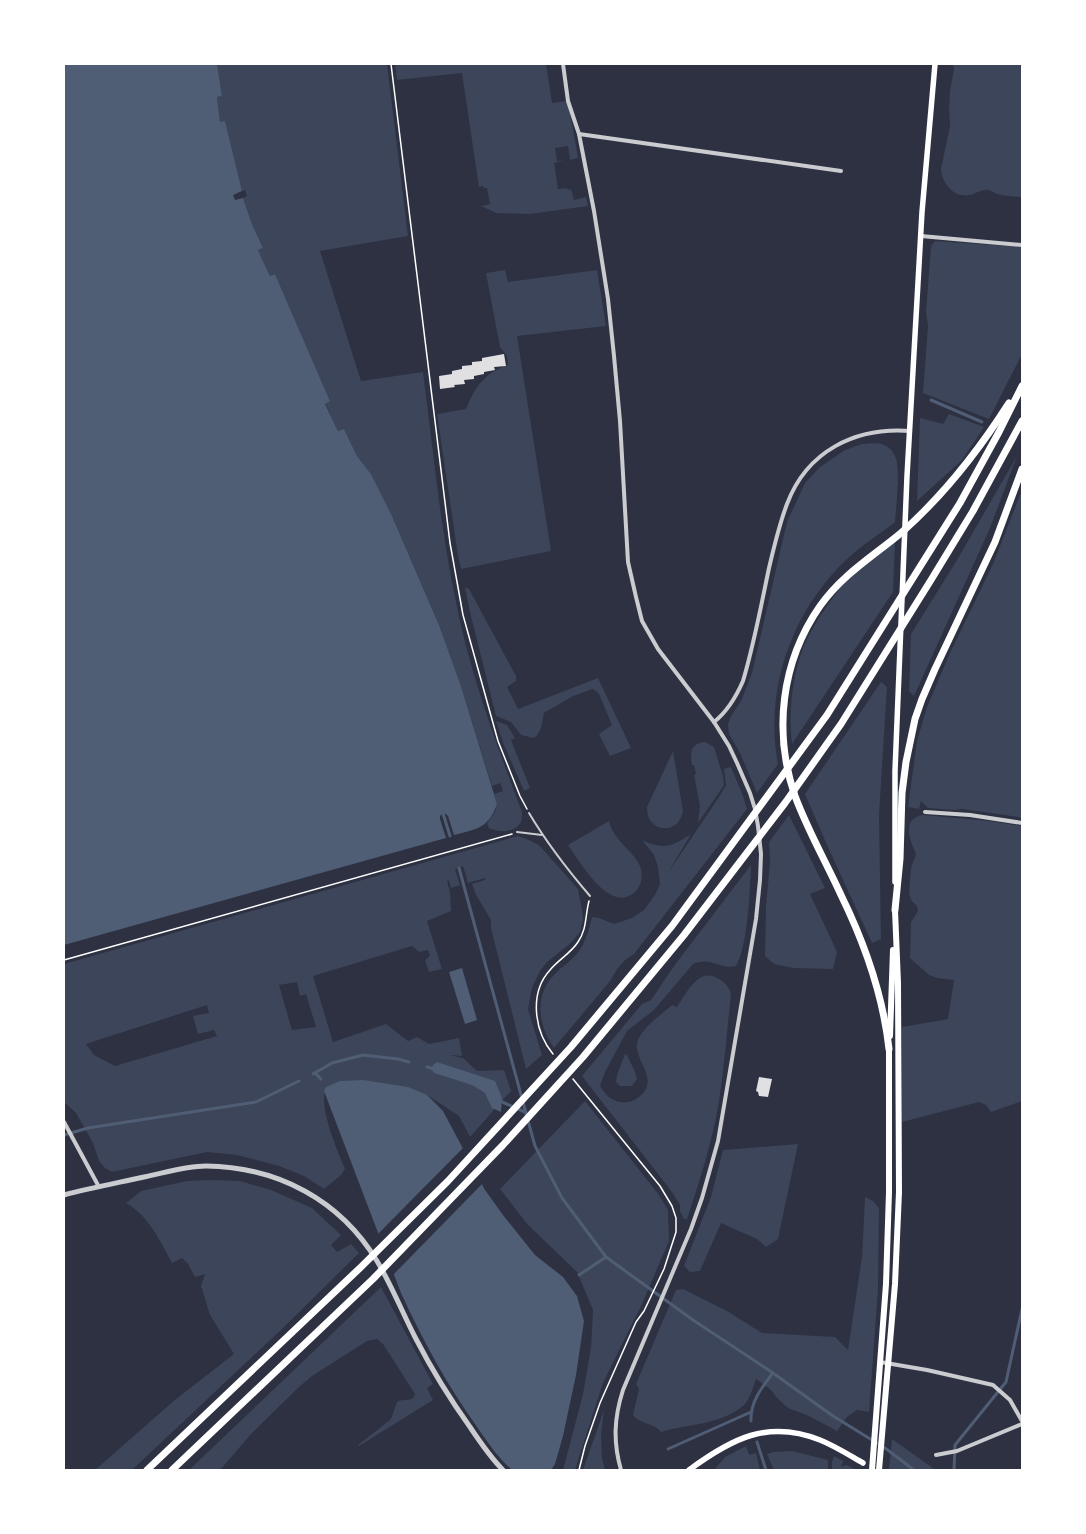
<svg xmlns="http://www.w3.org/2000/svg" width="1086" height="1534" font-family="Inter,sans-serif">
	<rect width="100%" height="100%" fill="#2d3142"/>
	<!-- green -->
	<g fill="#3c4559" fill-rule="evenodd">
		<path d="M 217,64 L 387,64 L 408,236 L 320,251 L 361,381 L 423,372 C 433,448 440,526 456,602 C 470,674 496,743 522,812 C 522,815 522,819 521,822 C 515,833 498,833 489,828 L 487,823 C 496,812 499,808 494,794 L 503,791 L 500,783 L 492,786 L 461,686 L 439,625 L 392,516 L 371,474 L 357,456 L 344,429 L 338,431 L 325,403 L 330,401 L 275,274 L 270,276 L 258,250 L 263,248 L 252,224 L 243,198 L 247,196 L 245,190 L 242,191 L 225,122 L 220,122 L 217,97 L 222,96 Z"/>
		<polygon points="395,64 546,64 552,103 568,101 578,158 570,160 568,146 555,148 557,161 564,160 554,163 558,189 567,188 568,190 571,189 574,200 586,197 588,206 530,214 496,213 481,206 490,204 487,188 484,188 483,186 479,187 462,73 397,80"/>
		<path d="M 953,64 L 1022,64 L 1022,197 C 1014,197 1005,196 997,194 C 994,193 991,190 988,190 C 982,189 976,194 970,195 C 954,198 942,184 941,169 L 950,126 L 949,109 L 950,91 L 954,69 Z"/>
		<polygon points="935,241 1022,247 1022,354 989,419 923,393 928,326 926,312 931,246"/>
		<path d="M 505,270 L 508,282 L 597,270 L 606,326 L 517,336 L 551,551 L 461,569 L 458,556 L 437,414 L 466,409 C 476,385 484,374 508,365 L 507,356 L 500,347 L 486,273 Z"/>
		<polygon points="949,414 984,427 962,460 917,501 920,418 943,424"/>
		<path d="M 862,444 C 869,444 877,442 884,445 C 889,447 893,451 895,456 C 901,469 896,506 895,522 C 880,534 862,545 847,559 C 792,611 764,689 778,764 L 757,793 L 740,753 L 729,734 L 728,725 L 730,718 L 741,701 L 752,673 L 787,522 L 805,483 L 820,467 L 845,450 Z"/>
		<polygon points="1017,456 990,528 914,696 909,691 911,634 957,560"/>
		<polygon points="1022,490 1022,819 1018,817 963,809 955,810 928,808 921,801 919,809 908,807 917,741 927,707 950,653 993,564"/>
		<path d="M 895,541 L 893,592 L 792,744 C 788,714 792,677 803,648 C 813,624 837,589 856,571 C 868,560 882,551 895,541 Z"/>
		<path d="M 465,587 L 469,589 L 516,676 L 516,681 L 507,687 L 518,709 L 598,678 L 631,748 L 610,756 L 599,734 L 612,725 L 599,694 L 593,689 L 573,696 L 544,713 C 542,722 542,732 534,738 L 521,735 L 511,722 L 496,716 L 470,612 Z"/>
		<polygon points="881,682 887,687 879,816 881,939 872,943 827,845 805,794"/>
		<polygon points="496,721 507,725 515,738 511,740 530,788 524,791 504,745"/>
		<path d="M 705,742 L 714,747 L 723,776 L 724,785 L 698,823 L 700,806 L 694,775 L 696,774 L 694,765 L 692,765 C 690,753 690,743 705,742 Z"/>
		<path d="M 673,751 L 683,811 C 679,836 646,833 647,807 Z"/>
		<path d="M 731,767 L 743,796 L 747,809 L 634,954 C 623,960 616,969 611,980 L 554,1048 C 538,1026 534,995 554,975 C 562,966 572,961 579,951 C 586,941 589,929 592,917 L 599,918 L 614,924 L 632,918 L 644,910 L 655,895 L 660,884 L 658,867 L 654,855 L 642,840 C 664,850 671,847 691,834 L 668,873 L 719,797 L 726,785 L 724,769 Z"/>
		<polygon points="789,815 825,888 810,894 837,952 833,969 793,968 774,964 765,956 766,906 770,862 769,842"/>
		<path d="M 923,815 L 989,821 L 1022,826 L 1022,1101 L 991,1112 L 986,1105 L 979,1102 L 902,1122 L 902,1027 L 948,1019 L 954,980 L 937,978 L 929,975 L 910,958 L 911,922 L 918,911 L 917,906 L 911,900 L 909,893 L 911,868 L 916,854 C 910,841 901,818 923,815 Z"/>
		<path d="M 609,821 C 613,841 637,853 641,869 C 643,877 641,886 635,892 C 610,915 580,862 568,845 Z"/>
		<path d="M 518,836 L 529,840 L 539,845 L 578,889 L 582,910 L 583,920 L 580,932 L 571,943 L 547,962 L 540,971 L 532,988 L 528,1009 L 542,1055 L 526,1069 L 491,928 L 491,920 L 476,895 L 472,884 L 485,880 L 485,878 L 468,883 L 463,866 L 455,869 L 460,885 L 451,888 L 449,880 L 447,881 L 450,892 L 451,911 L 427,921 L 442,969 L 429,972 L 425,960 L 430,956 L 428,950 L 419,952 L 412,946 L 313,976 L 333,1042 L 386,1024 L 408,1041 L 417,1037 L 429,1044 L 459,1038 L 462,1056 L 449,1055 L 463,1058 L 477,1071 L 504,1070 L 511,1091 L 470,1137 L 459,1116 L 427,1095 L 326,1087 C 318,1107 337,1149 345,1169 L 341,1175 L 324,1189 L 304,1176 L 279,1166 L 237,1155 L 207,1152 L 112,1172 L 105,1168 L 99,1161 L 93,1143 L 76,1113 L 64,1102 L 64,964 ZM 297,982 L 300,996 L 306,994 L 316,1027 L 292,1030 L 279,985 ZM 207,1005 L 209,1013 L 193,1016 L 198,1034 L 214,1030 L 217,1036 L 115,1066 L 94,1055 L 86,1044 Z"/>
		<path d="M 751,865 C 750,890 748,946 736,966 C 720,970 711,956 693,964 L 654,1010 L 627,1031 L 605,1072 L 600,1086 C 604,1092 608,1098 616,1101 C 622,1103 630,1103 636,1099 C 665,1080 630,1059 638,1040 C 643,1027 662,1014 672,1005 L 677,1007 C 688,991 700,964 722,981 C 727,985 731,989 731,996 C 726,1037 724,1078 716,1118 C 709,1152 698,1186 687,1219 L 684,1219 L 680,1211 L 680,1205 L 672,1192 L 582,1076 L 642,1004 L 651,1000 L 674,966 Z"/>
		<polygon points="625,1054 627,1055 635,1072 637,1079 632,1086 620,1086 616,1082 617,1075"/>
		<polygon points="585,1101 659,1195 668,1210 669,1241 642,1304 603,1383 575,1470 563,1470 583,1394 591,1348 593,1310 577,1272 528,1225 500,1189"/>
		<polygon points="798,1144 778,1239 766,1247 757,1239 721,1223 700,1271 690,1272 684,1266 711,1197 723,1150"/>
		<path d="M 209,1180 L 240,1181 L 271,1190 L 312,1208 L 341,1235 L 331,1245 L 337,1252 L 351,1244 L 359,1253 L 284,1327 L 132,1470 L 95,1470 L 176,1399 L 234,1354 L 210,1315 L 201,1286 L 205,1274 L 195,1277 L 188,1264 L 182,1258 L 172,1263 C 161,1242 148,1215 126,1203 L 141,1191 L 187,1181 Z"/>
		<path d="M 865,1197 L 873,1201 L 879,1208 L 878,1290 L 869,1412 L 857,1410 L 847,1417 L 837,1431 L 809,1416 L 788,1408 L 777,1398 L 771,1390 L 756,1379 C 753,1387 750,1400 743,1406 C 720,1425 687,1424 661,1432 C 655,1423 641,1425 633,1415 L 639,1389 L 636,1384 L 676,1290 L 683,1289 L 727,1311 L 762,1333 L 835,1337 L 848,1350 L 862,1257 Z"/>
		<path d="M 381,1287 L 433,1384 L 427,1388 L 433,1400 L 359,1446 L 358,1445 L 390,1420 C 394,1414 394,1407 398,1401 C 404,1399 413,1402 415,1394 L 383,1344 L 377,1339 L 367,1341 L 312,1376 L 299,1387 L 252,1433 L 220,1470 L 189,1470 Z"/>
		<polygon points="604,1410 601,1435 602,1458 605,1470 583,1470"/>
		<polygon points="892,1439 930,1466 935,1470 891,1470 889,1469"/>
		<polygon points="746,1446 749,1455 756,1453 760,1470 714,1470 725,1457"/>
		<polygon points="792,1451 828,1460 828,1470 774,1470 767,1454 773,1452"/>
		<polygon points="834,1456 843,1461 841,1467 846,1465 858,1470 832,1470 832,1462"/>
	</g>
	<!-- water -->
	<g fill="#4f5d75">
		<path d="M 64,64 L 217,64 L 222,96 L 217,97 L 220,122 L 225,121 L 242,191 L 233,195 L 235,200 L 243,198 L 252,224 L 263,248 L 258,250 L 270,276 L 275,274 L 330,401 L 325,404 L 338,431 L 344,429 L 357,456 L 371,474 L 392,516 L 439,625 L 461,686 L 497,804 C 489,828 477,829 454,835 L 448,816 L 446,814 L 443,813 L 440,816 L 440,819 L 446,838 L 64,945 Z"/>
		<polygon points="462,968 477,1020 465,1024 449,972"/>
		<polygon points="437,1062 495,1081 502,1098 501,1112 492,1108 485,1093 472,1085 434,1073 432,1070 433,1065"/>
		<path d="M 363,1080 L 408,1087 L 427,1095 L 443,1111 L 485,1190 L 503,1215 L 535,1255 L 563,1277 L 577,1296 L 584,1321 L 576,1375 L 563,1436 L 555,1464 L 551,1470 L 512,1470 C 497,1457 486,1440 475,1424 C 446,1383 422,1339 401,1293 L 324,1091 L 326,1087 L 340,1081 Z"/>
	</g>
	<!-- pier -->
	<polygon fill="#2d3142" points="464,1147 483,1183 392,1276 377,1235"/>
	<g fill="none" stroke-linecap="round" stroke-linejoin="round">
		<!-- stream -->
		<g stroke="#4f5d75" stroke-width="3">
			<polyline points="931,400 982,422"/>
			<polyline points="442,810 450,836"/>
			<polyline points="459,868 535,1146 562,1198 606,1257 693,1320 773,1373 833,1416 885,1448 914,1470"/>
			<polyline points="427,1067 435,1069"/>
			<polyline points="315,1073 321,1079"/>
			<polyline points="313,1074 332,1063 363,1055 398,1059 409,1062"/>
			<polyline points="500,1100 502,1102 525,1112"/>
			<polyline points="64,1135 88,1128 256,1102 299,1081"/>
			<polyline points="579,1275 606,1257"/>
			<path d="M 751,1421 C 750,1402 762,1387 773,1373"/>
			<polyline points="757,1442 766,1470"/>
			<polyline points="668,1449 751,1412"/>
			<polyline points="954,1470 955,1445 1006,1382 1022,1309"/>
		</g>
	</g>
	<!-- building -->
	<g fill="#e0e0e3">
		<polygon points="504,354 506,366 494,367 495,370 484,372 484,374 474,376 474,379 464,380 465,384 454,385 455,387 440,389 439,376 452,374 452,371 462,369 462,366 472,365 472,362 482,361 482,358"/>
		<polygon points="759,1077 772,1079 768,1097 759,1096 758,1092 756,1091"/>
	</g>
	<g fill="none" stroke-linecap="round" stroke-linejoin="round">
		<!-- path -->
		<g stroke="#fff" stroke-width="1.5">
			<polyline points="391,64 450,543 463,615 498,741 520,796 527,809"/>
			<polyline points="64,960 512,834"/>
			<path d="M 553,1054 C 534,1031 529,993 550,970 C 558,960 571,953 578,942 C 587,929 585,916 589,901"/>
			<polyline points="573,1079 660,1186 672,1206 676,1218 676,1232 664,1269 644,1311 636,1322 600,1403 585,1446 579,1470"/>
		</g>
		<!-- service -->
		<g stroke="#caccd0" stroke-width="2">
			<path d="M 529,813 C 548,845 566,868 590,896"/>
			<polyline points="517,832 542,835"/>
		</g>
		<!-- minor -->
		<g stroke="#caccd0" stroke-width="4">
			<path d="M 563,64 L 568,101 L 579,134 L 594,211 L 608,299 L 614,356 L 620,421 L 628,562 L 636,597 L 642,621 L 658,649 L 714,722 L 729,746 L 737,763 L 750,793 L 755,809 L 758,826 L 761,854 L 760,880 L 756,919 L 718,1141 L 702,1198 L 691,1229 L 623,1390 C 614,1418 613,1442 621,1470"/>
			<polyline points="579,134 841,171"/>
			<polyline points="921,236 1022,245"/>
			<path d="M 714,722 C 728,711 736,697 743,681 C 754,644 761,606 769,568 C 774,547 779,525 787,504 C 807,451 855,427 910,431"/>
			<polyline points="925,812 970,815 1022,823"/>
			<polyline points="64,1122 99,1187"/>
			<polyline points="880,1362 927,1370 993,1385 1010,1400 1022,1421"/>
			<polyline points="936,1455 957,1451 1022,1424"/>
		</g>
		<!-- tertiary -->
		<path stroke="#caccd0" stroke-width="5" d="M 64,1195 C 90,1188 117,1183 144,1177 C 164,1173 185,1166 206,1166 C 278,1167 340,1200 377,1261 C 392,1286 403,1314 416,1339 C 432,1370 450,1399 470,1427 C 480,1442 490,1457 503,1470"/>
		<!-- secondary -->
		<g stroke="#fff" stroke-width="5.5">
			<polyline points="895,882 895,771 907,476 922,212 935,64"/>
			<path d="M 689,1470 C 731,1439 768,1419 820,1440 C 835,1446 849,1455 863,1463"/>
		</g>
		<!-- primary -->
		<g stroke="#fff" stroke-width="6">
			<polyline points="890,1036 893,950"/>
			<polyline points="872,1470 886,1284 889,1192 889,1046"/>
			<polyline points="879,1470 895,1284 899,1192 898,983 895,910"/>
		</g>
		<!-- motorway -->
		<g stroke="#fff" stroke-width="7">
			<polyline points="895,910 900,859 902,793 906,762 915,719 922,699 935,669 995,542 1022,469"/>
			<path d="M 889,1049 C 883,995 865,944 841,895 C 826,862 808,831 795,796 C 773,732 781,662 820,606 C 843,574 872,557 901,533 C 943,496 979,450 1009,403"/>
			<polyline points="147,1470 361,1267 448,1181 571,1047 672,926 827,715 960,503 999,432 1022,386"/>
			<polyline points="172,1470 373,1279 503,1145 583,1057 684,935 785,803 841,724 931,580 973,511 1022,421"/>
		</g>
	</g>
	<!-- border -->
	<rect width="1086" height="1534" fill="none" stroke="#ffffff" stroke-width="130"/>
</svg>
